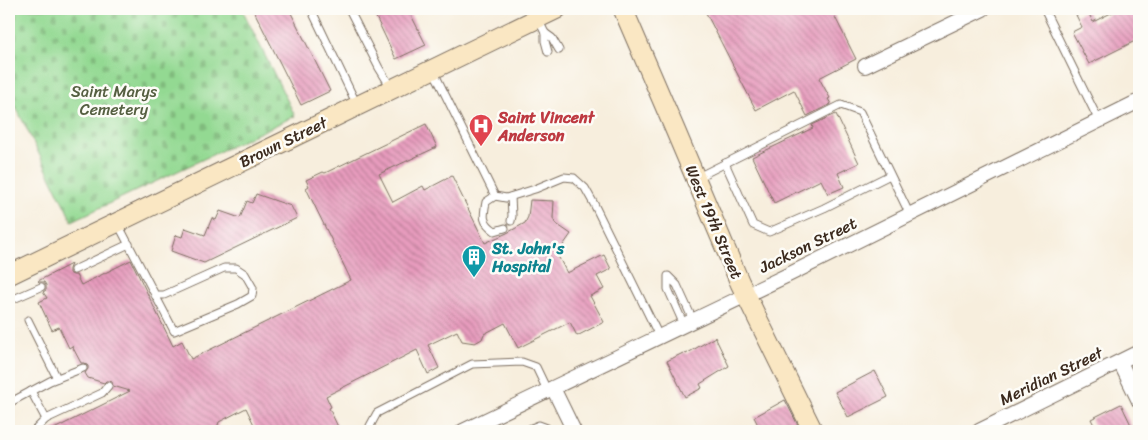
<svg xmlns="http://www.w3.org/2000/svg" width="1148" height="440" font-family="Sriracha,sans-serif">
	<defs>
		<pattern id="cemetery-stones" width="16" height="16" patternUnits="userSpaceOnUse" patternTransform="scale(1.25)"><rect width="16" height="16" fill="#93d992"/><path d="M2 7V4a2 2 0 0 1 4 0v3zM10 15v-3a2 2 0 0 1 4 0v3z" fill="#80ba7d"/></pattern>
		<pattern id="building-back-hatch" width="6" height="6" patternUnits="userSpaceOnUse" patternTransform="scale(1.25)"><rect width="6" height="6" fill="#e79bbd"/><path d="M-1 5l2 2M0 0l6 6M5-1l2 2" fill="none" stroke="#bc7f99"/></pattern>
	</defs>
	<rect width="100%" height="100%" fill="#fdfcf7"/>
	<filter id="ink" filterUnits="userSpaceOnUse"><feTurbulence type="fractalNoise" baseFrequency=".02" numOctaves="2"/><feDisplacementMap in="SourceGraphic" scale="10" xChannelSelector="R" yChannelSelector="G"/><feConvolveMatrix kernelMatrix="1 2 1 2 8 2 1 2 1" color-interpolation-filters="sRGB"/></filter>
	<filter id="wash" filterUnits="userSpaceOnUse"><feTurbulence type="fractalNoise" baseFrequency=".0096" numOctaves="4" result="noise"/><feDisplacementMap in="SourceGraphic" scale="20" xChannelSelector="R" yChannelSelector="G"/><feGaussianBlur stdDeviation="1.12" result="paint"/><feColorMatrix in="noise" values="0 0 0 0 0 0 0 0 0 0 0 0 0 0 0 0 0 1.4 0 .05"/><feComposite in="paint" operator="in"/></filter>
	<g filter="url(#wash)">
		<rect width="100%" height="100%" fill="#f7eedd"/>
		<!-- cemetery -->
		<polygon fill="url(#cemetery-stones)" stroke="#678258" points="9,9 242,9 295,116 72,221 9,93"/>
		<g id="blocks">
			<!-- building -->
			<g fill="url(#building-back-hatch)">
				<polygon points="253,9 289,9 330,91 301,105"/>
				<polygon points="372,9 408,9 426,45 396,59"/>
				<polygon points="704,9 831,9 856,59 819,78 830,98 828,99 831,104 807,116 794,90 756,110"/>
				<polygon points="1119,9 1139,9 1139,39 1089,64 1072,32 1082,27 1076,15 1087,10 1093,22"/>
				<polygon points="836,114 859,163 838,173 844,187 828,194 821,180 774,203 752,157 813,128 812,125"/>
				<polygon points="426,124 437,147 379,174 393,202 423,186 425,190 452,176 485,243 507,233 525,223 528,217 530,200 554,201 553,218 555,223 571,234 557,254 567,273 604,255 611,269 597,276 604,289 590,296 604,322 577,336 570,322 518,348 505,323 484,334 482,339 475,343 462,341 457,331 428,345 439,368 428,374 417,350 326,396 331,407 329,408 340,431 257,431 246,408 219,422 216,431 50,431 130,391 113,386 112,382 109,381 106,381 104,383 88,378 85,373 88,369 88,366 84,363 81,363 72,346 69,348 59,327 52,330 39,302 47,298 43,292 46,290 46,285 44,282 39,282 38,281 71,264 69,269 69,273 73,275 76,275 81,285 131,260 173,346 182,341 191,359 351,280 306,188 309,186 306,180 323,172 325,173"/>
				<polygon points="256,194 291,206 297,218 204,263 171,251 176,235 182,237 185,228 205,235 212,218 216,220 220,211 240,218 247,201 252,203"/>
				<polygon points="715,337 729,366 700,384 702,388 685,397 667,361 685,352 686,354"/>
				<polygon points="875,371 888,397 848,417 835,392"/>
				<polygon points="785,400 801,431 761,431 754,417"/>
				<polygon points="1121,404 1132,427 1124,431 1097,431 1091,419"/>
			</g>
		</g>
	</g>
	<g filter="url(#ink)">
		<use href="#blocks" fill-opacity="0" stroke="#7d6f61" stroke-width="1"/>
		<g fill="none" stroke-linecap="round" stroke-linejoin="round">
			<defs>
				<g id="lane">
					<polyline points="311,9 357,105"/>
					<polyline points="349,9 379,68 392,89"/>
					<polyline points="1044,9 1099,121"/>
					<polyline points="538,19 545,33 545,41 548,52"/>
					<polyline points="545,33 552,38 559,50"/>
					<polyline points="433,70 495,196 506,198 535,189 564,177 574,178 585,188 594,204 659,336"/>
					<polyline points="725,163 753,225 769,232 824,208 890,175"/>
					<polyline points="696,178 841,105 860,112 910,215"/>
					<path d="M 495,196 L 486,202 C 483,217 482,222 495,231 L 505,228"/>
					<polyline points="511,197 512,216 511,221"/>
					<polyline points="118,224 174,331 238,304 252,296 253,288 245,274 236,268 224,268 164,295 155,295"/>
					<polyline points="74,270 129,244"/>
					<polyline points="9,301 41,287"/>
					<polyline points="28,320 57,378"/>
					<polyline points="684,325 668,289 668,276 677,285 693,320"/>
					<polyline points="31,391 46,419 34,431"/>
					<polyline points="9,403 50,381 83,368"/>
					<polyline points="46,419 102,393 108,386"/>
					<polyline points="373,431 370,426 377,413 472,364 522,362 536,367 547,390"/>
					<polyline points="524,431 539,425 547,428 549,431"/>
				</g>
				<g id="street">
					<polyline points="865,66 983,9"/>
					<polyline points="1120,362 1139,401"/>
					<polyline points="553,388 574,431"/>
					<polyline points="463,431 790,274 1139,101"/>
					<polyline points="979,431 1139,352"/>
				</g>
				<g id="secondary">
					<polyline points="623,9 676,132 740,283 813,431"/>
					<polyline points="9,275 557,9"/>
				</g>
			</defs>
			<!-- lane casing -->
			<use href="#lane" stroke="#7d6f61" stroke-width="9"/>
			<!-- street casing -->
			<use href="#street" stroke="#7d6f61" stroke-width="16"/>
			<!-- secondary casing -->
			<use href="#secondary" stroke="#7d6f61" stroke-width="21"/>
			<!-- lane -->
			<use href="#lane" stroke="#fff" stroke-width="7"/>
			<!-- street -->
			<use href="#street" stroke="#fff" stroke-width="14"/>
			<!-- secondary -->
			<use href="#secondary" stroke="#fae7c3" stroke-width="19"/>
		</g>
	</g>
	<!-- icons -->
	<defs>
		<symbol id="hospital-pin" viewBox="-11 -11 22 30"><path d="M0 17L-7.5 6A9.5 9.5 0 1 1 7.5 6Z" fill="#e0444e" stroke="#fdfcf7"/><path d="M-5-5h3v3.5h4V-5h3V5h-3V1.5h-4V5h-3Z" fill="#fff"/></symbol>
		<symbol id="building-pin" viewBox="-11 -11 22 30"><path d="M0 17L-7.5 6A9.5 9.5 0 1 1 7.5 6Z" fill="#0f9aa8" stroke="#fdfcf7"/><path d="M-4-6H4V6H1V3H-1V6H-4ZM-2.5-4.3h1.7v1.8h-1.7ZM.8-4.3h1.7v1.8H.8ZM-2.5-1h1.7V.8h-1.7ZM.8-1h1.7V.8H.8Z" fill="#fff"/></symbol>
	</defs>
	<g fill-rule="evenodd">
		<use href="#hospital-pin" x="467" y="112" width="28" height="38"/>
		<use href="#building-pin" x="460" y="243" width="28" height="38"/>
	</g>
	<g text-anchor="middle" dominant-baseline="central" stroke-width="5" stroke-linejoin="round" paint-order="stroke">
		<!-- park labels -->
		<g font-size="16" fill="#555f41" stroke="#fdfcf7">
			<text x="114" y="91">Saint Marys<tspan x="114" dy="18">Cemetery</tspan></text>
		</g>
		<!-- health labels -->
		<g font-size="16" font-weight="bold" fill="#be3a42" stroke="#fdfcf7" text-anchor="start">
			<text x="498" y="117">Saint Vincent<tspan x="498" dy="18">Anderson</tspan></text>
		</g>
		<!-- street labels -->
		<g font-size="16" fill="#3b2a1e" stroke="#fdfcf7">
			<text transform="translate(283 142) rotate(-26)">Brown Street</text>
			<text transform="translate(714 222) rotate(67)">West 19th Street</text>
			<text transform="translate(808 245) rotate(-26)">Jackson Street</text>
			<text transform="translate(1051 376) rotate(-26)">Meridian Street</text>
		</g>
		<!-- culture labels -->
		<g font-size="16" font-weight="bold" fill="#0d838f" stroke="#fdfcf7" text-anchor="start">
			<text x="492" y="248">St. John's<tspan x="492" dy="18">Hospital</tspan></text>
		</g>
	</g>
	<!-- margin -->
	<rect width="1148" height="440" fill="none" stroke="#fdfcf7" stroke-width="30"/>
</svg>
